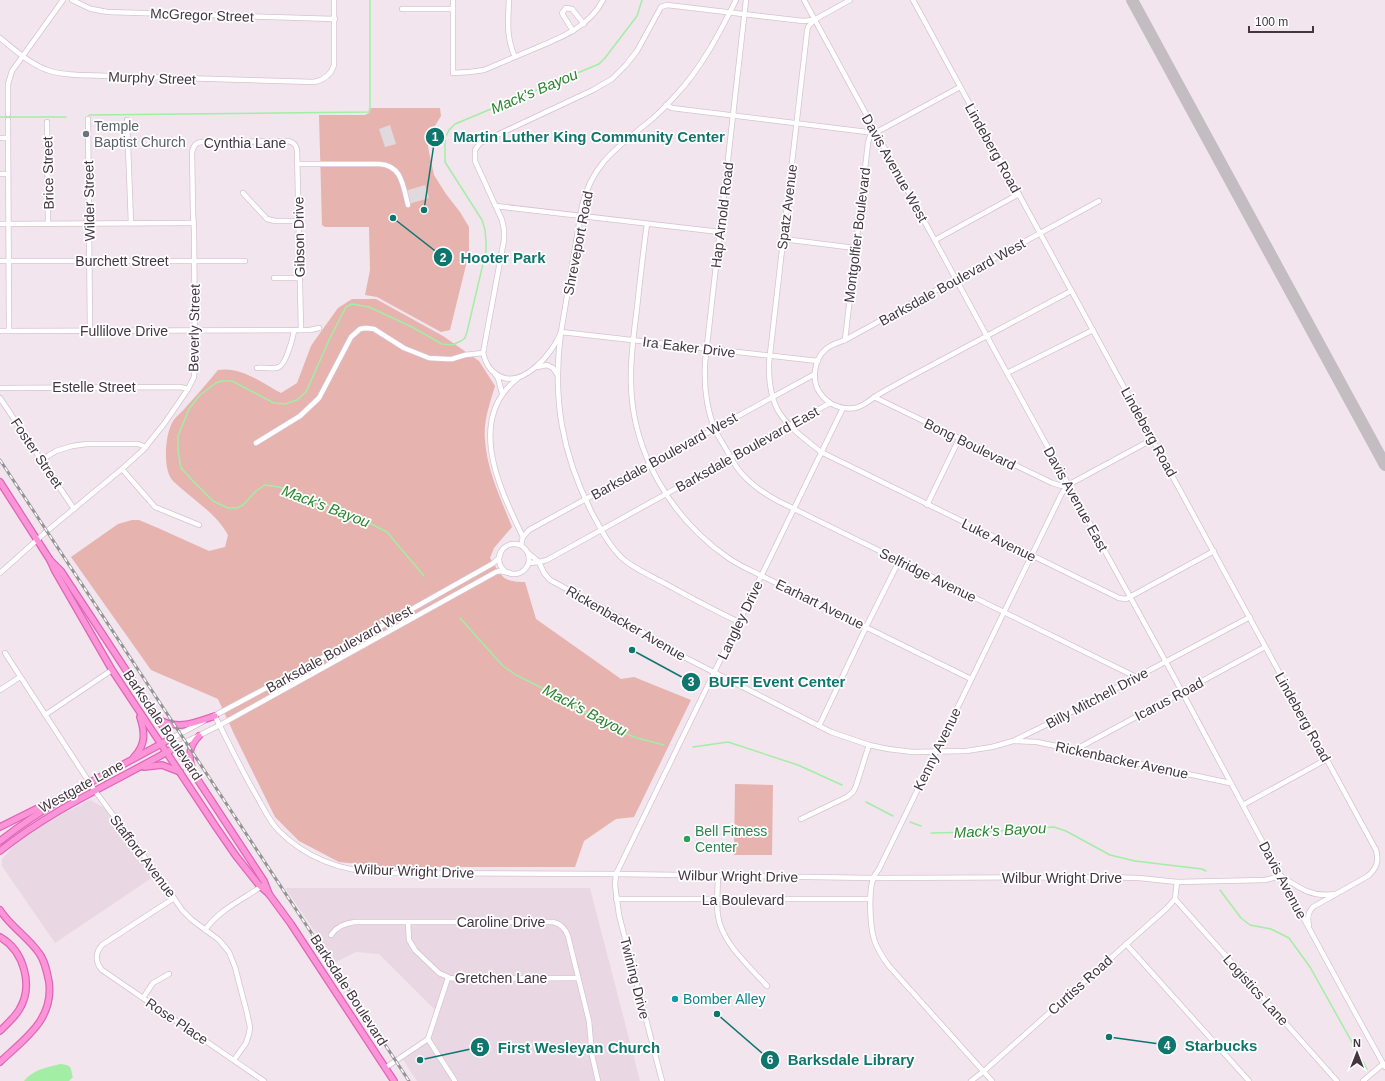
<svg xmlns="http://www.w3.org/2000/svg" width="1385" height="1081" font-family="Arial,sans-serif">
	<rect width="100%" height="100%" fill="#f2e5ee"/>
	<!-- residential -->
	<g fill="#ead7e4">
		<polygon points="90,800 103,807 140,852 156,875 55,943 2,866 2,859 16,843 45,824 87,801"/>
		<polygon points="285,888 590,888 640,1081 417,1081 400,1055 426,1038 435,1010 379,954 356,952 336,962"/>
	</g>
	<!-- green -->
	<g fill="#e6b3ae">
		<polygon points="371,108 440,108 441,116 431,132 428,147 434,175 446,194 460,212 469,227 469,253 450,330 441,332 377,297 365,295 370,270 369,227 325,227 322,225 319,115 365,115 369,113"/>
		<path d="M 352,299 L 376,299 L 443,336 L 479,361 L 495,386 C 490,403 483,422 485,440 C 487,471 501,499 512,527 L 494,548 L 490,558 C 502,576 501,582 525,582 L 536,619 L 621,679 L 634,677 L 691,700 L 634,817 L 616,819 L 584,841 L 575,867 L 388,867 L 339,862 L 299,841 L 275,817 L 234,734 L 218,699 L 151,670 L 71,557 L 118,524 L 132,520 L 139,520 L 158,528 L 209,551 L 225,547 L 228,535 C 216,513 192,499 174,482 C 162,471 165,436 172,423 C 175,417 182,412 186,407 C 197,395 208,382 218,370 C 241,366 262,383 281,393 L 297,383 L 311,346 L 315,340 L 338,308 Z"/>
		<polygon points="735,784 773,785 772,855 734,855"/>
	</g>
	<!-- parking -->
	<g fill="#e0dadf">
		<polygon points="390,125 396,144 385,147 379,129"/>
		<polygon points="425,185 429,198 409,204 405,191"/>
	</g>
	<!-- water -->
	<path fill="#a2eea5" d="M 60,1064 C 73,1065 70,1068 73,1077 L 69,1081 L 24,1081 C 32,1070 48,1067 60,1064 Z"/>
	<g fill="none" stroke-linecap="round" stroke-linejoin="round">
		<!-- stream -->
		<g stroke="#a2eea5" stroke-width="1.5">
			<polyline points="89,115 369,112 370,107 370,0"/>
			<polyline points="0,117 66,117"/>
			<polyline points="424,576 387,532 350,513 279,487 265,485 256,491 243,505 237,508 228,508 213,501 193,481 181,468 178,451 178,436 189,409 200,395 216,383 222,381 232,381 274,403 285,404 297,400 306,392 330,338 346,307 352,304 369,307 412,327 442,344 452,345 461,341 465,338 467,332 486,251 486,242 485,230 482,220 445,162 445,138 449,130 455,124 599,64 605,58 637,16 642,0"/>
			<polyline points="460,618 503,666 516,675 550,692 616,730 637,738 664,745"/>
			<polyline points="693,747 728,742 798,765 842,785"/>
			<polyline points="866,802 893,816"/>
			<polyline points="910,822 921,826"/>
			<polyline points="931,833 980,832 1054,827 1066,831 1110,855 1135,861 1202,869 1206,871"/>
			<polyline points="1220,890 1241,918 1250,925 1271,929 1289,938 1310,967 1367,1069"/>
		</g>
		<!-- taxiway -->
		<polyline stroke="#c3bcc1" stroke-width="12" points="1132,0 1385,465"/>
		<defs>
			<g id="minor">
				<polyline points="72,0 91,9 108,12 335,19"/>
				<path d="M 453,0 L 453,73 L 470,72 L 484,70 C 499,64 514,57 529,51 C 557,39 588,29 603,0"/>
				<path d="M 509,0 C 508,21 506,37 515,57"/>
				<path d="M 736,0 C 719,34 702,67 676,95 C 667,105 657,116 646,124 C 615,149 592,165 582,206 L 561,332 C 553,353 521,392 496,374 C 488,369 485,361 483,353 L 504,240 L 504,230 L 502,220 L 475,161 L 475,150 L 480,143 L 593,90 L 612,79 L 626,65 L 637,51 L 661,7 L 667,5 L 803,21 L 814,20 L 850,0"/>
				<path d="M 746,0 L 705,363 C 704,385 706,407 714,427 C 717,435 722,442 726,449 C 731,458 736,468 743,475 C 753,486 765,494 778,501 L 1136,677"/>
				<path d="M 804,0 C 923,222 1046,443 1167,664 C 1240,799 1311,934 1385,1067"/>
				<path d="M 913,0 L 1376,850 C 1379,861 1377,868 1368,876 L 1313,907 C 1308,912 1307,917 1309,925"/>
				<polyline points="402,9 453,9"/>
				<path d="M 814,20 L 808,27 L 807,32 L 769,363 C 768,413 785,423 821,452 L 1119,598 L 1126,599 L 1214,551"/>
				<polyline points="573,31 563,15 562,13 566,8 572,9 584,24"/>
				<path d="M 0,38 C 15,50 31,65 50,71 C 59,74 68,74 78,75 L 314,82 C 324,80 331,75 334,65 L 334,0"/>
				<polyline points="666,105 672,108 875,133 960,87"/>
				<polyline points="8,114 8,84 12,71 63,0"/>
				<polyline points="88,119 90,331"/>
				<polyline points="8,120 9,331"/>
				<polyline points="127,120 131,223"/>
				<polyline points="47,122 48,224"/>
				<polyline points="0,138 8,138"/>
				<path d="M 298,164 L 379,164 C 402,165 403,186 408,205"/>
				<polyline points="0,174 8,174"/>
				<polyline points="243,193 267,219 275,221 299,221"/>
				<polyline points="496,206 720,232"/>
				<polyline points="0,224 193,223"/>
				<path d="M 647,224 C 643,252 640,280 637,308 C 634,333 630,358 631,383 C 632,452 671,518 727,557 C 738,565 750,570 762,576 L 971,679"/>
				<polyline points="783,239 855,248"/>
				<polyline points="935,240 1019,194"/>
				<polyline points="0,261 245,261"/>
				<polyline points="274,278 300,278"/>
				<path d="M 1071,291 C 1017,320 962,349 908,378 C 897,384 886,390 876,396 C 869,401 864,406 855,408 C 842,410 828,405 820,393 C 811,381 814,359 826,349 C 832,344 839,342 845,340 L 1099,201"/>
				<polyline points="0,331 310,330 319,328"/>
				<polyline points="845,340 868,143 870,136 875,133"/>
				<polyline points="537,367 547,365 553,368 557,374"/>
				<path d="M 257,368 C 264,367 273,370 279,367 C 286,364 293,338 294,330"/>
				<polyline points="1007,373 1093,330"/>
				<polyline points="495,374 498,378 502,393"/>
				<path d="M 518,378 C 465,420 500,489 523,537"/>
				<polyline points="0,388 180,387 188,389"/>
				<polyline points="874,397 1052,483 1062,486 1068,485"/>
				<polyline points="0,398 74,509"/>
				<polyline points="256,443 300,416 319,398 351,337 360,329 366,328 374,329 404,348 429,358 446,359 452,359 465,355 483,353"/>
				<polyline points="41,460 56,451 72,446 87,444 138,444 146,447"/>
				<polyline points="122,469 155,507 199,525"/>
				<polyline points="927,505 959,439"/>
				<circle cx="514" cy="559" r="15"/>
				<polyline points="521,545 523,537 529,530 815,374"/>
				<polyline points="528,553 539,562 544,573 550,580 610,612 686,658 831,732 869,745 888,749 913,752 966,751 992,747 1013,741 1052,722 1250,617"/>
				<polyline points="529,563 539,562 547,560 830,403"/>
				<path d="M 0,573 L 47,531 L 122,469 L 143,450 L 164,424 L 188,389 L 194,377 L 195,364 L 194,229 L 193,213 L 192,152 C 194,145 196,142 203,142 L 288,141 C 294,142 296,145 297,150 L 301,330"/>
				<path d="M 739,622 C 713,610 688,596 664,583 C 650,575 634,569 622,558 C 609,546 601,529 592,513 C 562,454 552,398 561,332 L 818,361"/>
				<polyline points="5,653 95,791 156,872 182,910 192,920 219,940 229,952 235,967 247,1013 250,1027 249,1034 246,1043 234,1060"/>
				<polyline points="0,690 20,677"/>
				<polyline points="45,715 112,670"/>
				<path d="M 215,716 C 228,742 241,769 256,795 C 263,807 269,821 279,831 C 307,859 342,871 381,873 L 616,874 L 873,878 L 1105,877 L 1139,878 L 1177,882 L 1265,880 L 1281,876 C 1299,888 1313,898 1335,894"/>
				<polyline points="212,717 389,622 492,564 499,558 501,552"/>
				<polyline points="819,726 866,627 899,561"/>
				<polyline points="170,739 204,721"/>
				<polyline points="1014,741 1037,742 1230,783"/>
				<polyline points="176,747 220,725 496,572 500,571 510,573"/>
				<polyline points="1073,751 1265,647"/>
				<polyline points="1243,805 1327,759"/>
				<polyline points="801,819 847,797 853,792 856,786 869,745"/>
				<path d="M 718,875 C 718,888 716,903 718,916 C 722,943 749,966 767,986"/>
				<path d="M 174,898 L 102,945 C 95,953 95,962 102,970 L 264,1081"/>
				<polyline points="616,899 870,899"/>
				<polyline points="1175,899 1337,1081"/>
				<polyline points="408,922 409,940 415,950 439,973 450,978 459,979 578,978"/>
				<path d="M 205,930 C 220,909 242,900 262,886"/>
				<path d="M 331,935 C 336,927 346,923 355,922 L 553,922 C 561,924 565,928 568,936 L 589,1021 L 592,1055 L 598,1081"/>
				<polyline points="1126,944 1249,1081"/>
				<polyline points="143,998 153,983 169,974"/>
				<polyline points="428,1039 455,1081"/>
				<polyline points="385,1068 428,1039 448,978"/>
				<polyline points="662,1081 619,915 615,885 616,874 843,408"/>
				<polyline points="971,1081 984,1071 1167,908 1175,899 1177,882"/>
				<path d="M 992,1081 L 889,966 C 883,958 877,949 874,939 C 870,926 868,889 874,877 C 875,874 877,872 879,869 L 1062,493 L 1068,485 L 1153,439"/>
				<polyline points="1363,1081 1383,1064"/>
			</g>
			<g id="major">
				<polyline points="0,482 50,560 61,571 86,609 264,881 269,894"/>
				<polyline points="50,560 55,571 112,670 216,827 236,856 259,885 269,894 291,924 394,1081"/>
				<path d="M 158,719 C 178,731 196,722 215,716"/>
				<path d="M 134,757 C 146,745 145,732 140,717"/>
				<polyline points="144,767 162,765 180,772"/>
				<path d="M 192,768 C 188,756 189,746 199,736"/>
				<polyline points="0,827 50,802"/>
				<path d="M 0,841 C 52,800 112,771 170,739"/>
				<path d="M 0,851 C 53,808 117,781 176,747"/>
				<path d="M 0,910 C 10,926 28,937 39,953 C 45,961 47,972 49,982 C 54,1020 24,1039 0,1062"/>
				<path d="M 0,937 C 24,951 34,986 19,1010 C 14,1018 7,1024 0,1031"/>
			</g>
		</defs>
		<!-- minor casing -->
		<use href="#minor" stroke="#d8c2d2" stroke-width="6"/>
		<!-- major casing -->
		<use href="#major" stroke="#e065b8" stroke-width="8"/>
		<!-- minor -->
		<use href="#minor" stroke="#fff" stroke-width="4.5"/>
		<!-- major -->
		<use href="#major" stroke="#fc94d8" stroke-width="5.5"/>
		<defs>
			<polyline id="rail" points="0,460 409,1081"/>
		</defs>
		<!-- rail casing -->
		<use href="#rail" stroke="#949494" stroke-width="3"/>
		<!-- rail -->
		<use href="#rail" stroke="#fff" stroke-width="1.5" stroke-dasharray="4.5" stroke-linecap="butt"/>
	</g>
	<!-- markers -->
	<circle fill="#6b7280" stroke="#fff" stroke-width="1.5" cx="86" cy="134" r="4"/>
	<circle fill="#2e9e5b" stroke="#fff" stroke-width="1.5" cx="687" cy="839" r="4"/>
	<circle fill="#0f9aa8" stroke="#fff" stroke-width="1.5" cx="675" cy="999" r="4"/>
	<g text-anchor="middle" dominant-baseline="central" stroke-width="3.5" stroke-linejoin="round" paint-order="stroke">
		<!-- street labels -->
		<g font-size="14" fill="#443541" stroke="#fff">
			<text transform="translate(202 15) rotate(2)">McGregor Street</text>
			<text transform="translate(152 78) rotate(2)">Murphy Street</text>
			<text x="245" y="143">Cynthia Lane</text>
			<text transform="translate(993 148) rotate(61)">Lindeberg Road</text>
			<text transform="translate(895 168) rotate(61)">Davis Avenue West</text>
			<text transform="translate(48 173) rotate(-91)">Brice Street</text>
			<text transform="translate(89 201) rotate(-91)">Wilder Street</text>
			<text transform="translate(787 207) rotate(-83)">Spatz Avenue</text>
			<text transform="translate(722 215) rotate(-83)">Hap Arnold Road</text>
			<text transform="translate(857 235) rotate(-83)">Montgolfier Boulevard</text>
			<text transform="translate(299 237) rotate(-91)">Gibson Drive</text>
			<text transform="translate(578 243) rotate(-79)">Shreveport Road</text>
			<text x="122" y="261">Burchett Street</text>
			<text transform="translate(952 282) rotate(-29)">Barksdale Boulevard West</text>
			<text transform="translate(194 328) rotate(-89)">Beverly Street</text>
			<text x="124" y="331">Fullilove Drive</text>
			<text transform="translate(689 347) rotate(7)">Ira Eaker Drive</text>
			<text x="94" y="387">Estelle Street</text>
			<text transform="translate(1149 432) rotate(61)">Lindeberg Road</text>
			<text transform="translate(970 444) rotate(26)">Bong Boulevard</text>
			<text transform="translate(747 449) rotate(-29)">Barksdale Boulevard East</text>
			<text transform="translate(37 453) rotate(56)">Foster Street</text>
			<text transform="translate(664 456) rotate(-29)">Barksdale Boulevard West</text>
			<text transform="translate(1076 499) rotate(61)">Davis Avenue East</text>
			<text transform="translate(999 540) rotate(26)">Luke Avenue</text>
			<text transform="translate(928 575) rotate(26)">Selfridge Avenue</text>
			<text transform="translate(820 604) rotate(26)">Earhart Avenue</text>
			<text transform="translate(740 620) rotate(-64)">Langley Drive</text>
			<text transform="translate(626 623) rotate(30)">Rickenbacker Avenue</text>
			<text transform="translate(339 649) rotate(-29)">Barksdale Boulevard West</text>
			<text transform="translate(1097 698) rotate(-28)">Billy Mitchell Drive</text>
			<text transform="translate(1169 699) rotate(-28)">Icarus Road</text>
			<text transform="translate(1303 717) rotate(61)">Lindeberg Road</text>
			<text transform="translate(163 725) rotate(56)">Barksdale Boulevard</text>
			<text transform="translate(937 749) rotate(-64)">Kenny Avenue</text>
			<text transform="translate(1122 760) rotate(12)">Rickenbacker Avenue</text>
			<text transform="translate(81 786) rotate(-29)">Westgate Lane</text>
			<text transform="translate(143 856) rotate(53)">Stafford Avenue</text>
			<text transform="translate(414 871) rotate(2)">Wilbur Wright Drive</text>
			<text transform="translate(738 876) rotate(1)">Wilbur Wright Drive</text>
			<text x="1062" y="878">Wilbur Wright Drive</text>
			<text transform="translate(1283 880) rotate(62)">Davis Avenue</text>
			<text x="743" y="900">La Boulevard</text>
			<text x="501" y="922">Caroline Drive</text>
			<text x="501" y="978">Gretchen Lane</text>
			<text transform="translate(635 978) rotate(76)">Twining Drive</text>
			<text transform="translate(1080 985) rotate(-42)">Curtiss Road</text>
			<text transform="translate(349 990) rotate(57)">Barksdale Boulevard</text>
			<text transform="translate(1256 990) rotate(48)">Logistics Lane</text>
			<text transform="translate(177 1021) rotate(34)">Rose Place</text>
		</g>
		<!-- worship labels -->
		<g font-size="14" fill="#5b616d" stroke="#fff" text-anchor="start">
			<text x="94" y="126">Temple<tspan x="94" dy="16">Baptist Church</tspan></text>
		</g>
		<!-- leisure labels -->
		<g font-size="14" fill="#27864d" stroke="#fff" text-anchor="start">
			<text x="695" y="831">Bell Fitness<tspan x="695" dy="16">Center</tspan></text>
		</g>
		<!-- culture labels -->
		<g font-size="14" fill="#0d838f" stroke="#fff" text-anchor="start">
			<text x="683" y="999">Bomber Alley</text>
		</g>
		<!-- water labels -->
		<g font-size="15" font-style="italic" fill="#29862e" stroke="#fff">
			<text transform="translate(534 91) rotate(-23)">Mack's Bayou</text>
			<text transform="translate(326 506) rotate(21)">Mack's Bayou</text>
			<text transform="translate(585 710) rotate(28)">Mack's Bayou</text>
			<text transform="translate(1000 830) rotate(-3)">Mack's Bayou</text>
		</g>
	</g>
	<!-- callouts -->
	<path fill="none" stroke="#0f766e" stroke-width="1.5" d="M424 210L435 137M393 218L443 257M632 650L691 682M1109 1037L1167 1045M420 1060L480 1047M717 1014L770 1060"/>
	<g fill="#0f766e" stroke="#fff" stroke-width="1.5">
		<circle cx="424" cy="210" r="4"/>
		<circle cx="393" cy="218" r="4"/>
		<circle cx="632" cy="650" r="4"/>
		<circle cx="1109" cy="1037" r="4"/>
		<circle cx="420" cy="1060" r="4"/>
		<circle cx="717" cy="1014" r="4"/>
		<circle cx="435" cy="137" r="10"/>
		<circle cx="443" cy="257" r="10"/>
		<circle cx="691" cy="682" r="10"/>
		<circle cx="1167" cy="1045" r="10"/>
		<circle cx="480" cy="1047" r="10"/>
		<circle cx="770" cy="1060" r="10"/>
	</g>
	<g font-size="12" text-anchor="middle" font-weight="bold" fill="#fff">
		<text x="435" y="141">1</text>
		<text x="443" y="262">2</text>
		<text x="691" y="686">3</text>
		<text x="1167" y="1050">4</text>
		<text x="480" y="1052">5</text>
		<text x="770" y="1064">6</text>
	</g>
	<g font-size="15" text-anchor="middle" font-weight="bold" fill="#0f766e" stroke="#fff" stroke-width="3.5" stroke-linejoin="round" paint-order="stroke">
		<text x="589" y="142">Martin Luther King Community Center</text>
		<text x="503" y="263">Hooter Park</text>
		<text x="777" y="687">BUFF Event Center</text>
		<text x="1221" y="1051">Starbucks</text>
		<text x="579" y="1053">First Wesleyan Church</text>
		<text x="851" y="1065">Barksdale Library</text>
	</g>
	<!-- north arrow -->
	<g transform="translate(1357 1053)" stroke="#ffffff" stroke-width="3" paint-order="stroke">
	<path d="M0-3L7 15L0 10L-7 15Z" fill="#443541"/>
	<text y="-6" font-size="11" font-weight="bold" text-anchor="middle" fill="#443541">N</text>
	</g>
	<!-- scale -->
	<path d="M1249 26v6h64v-6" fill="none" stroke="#443541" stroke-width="2"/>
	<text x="1255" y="26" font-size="12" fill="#443541" stroke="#ffffff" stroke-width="3" paint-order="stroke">100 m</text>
</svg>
